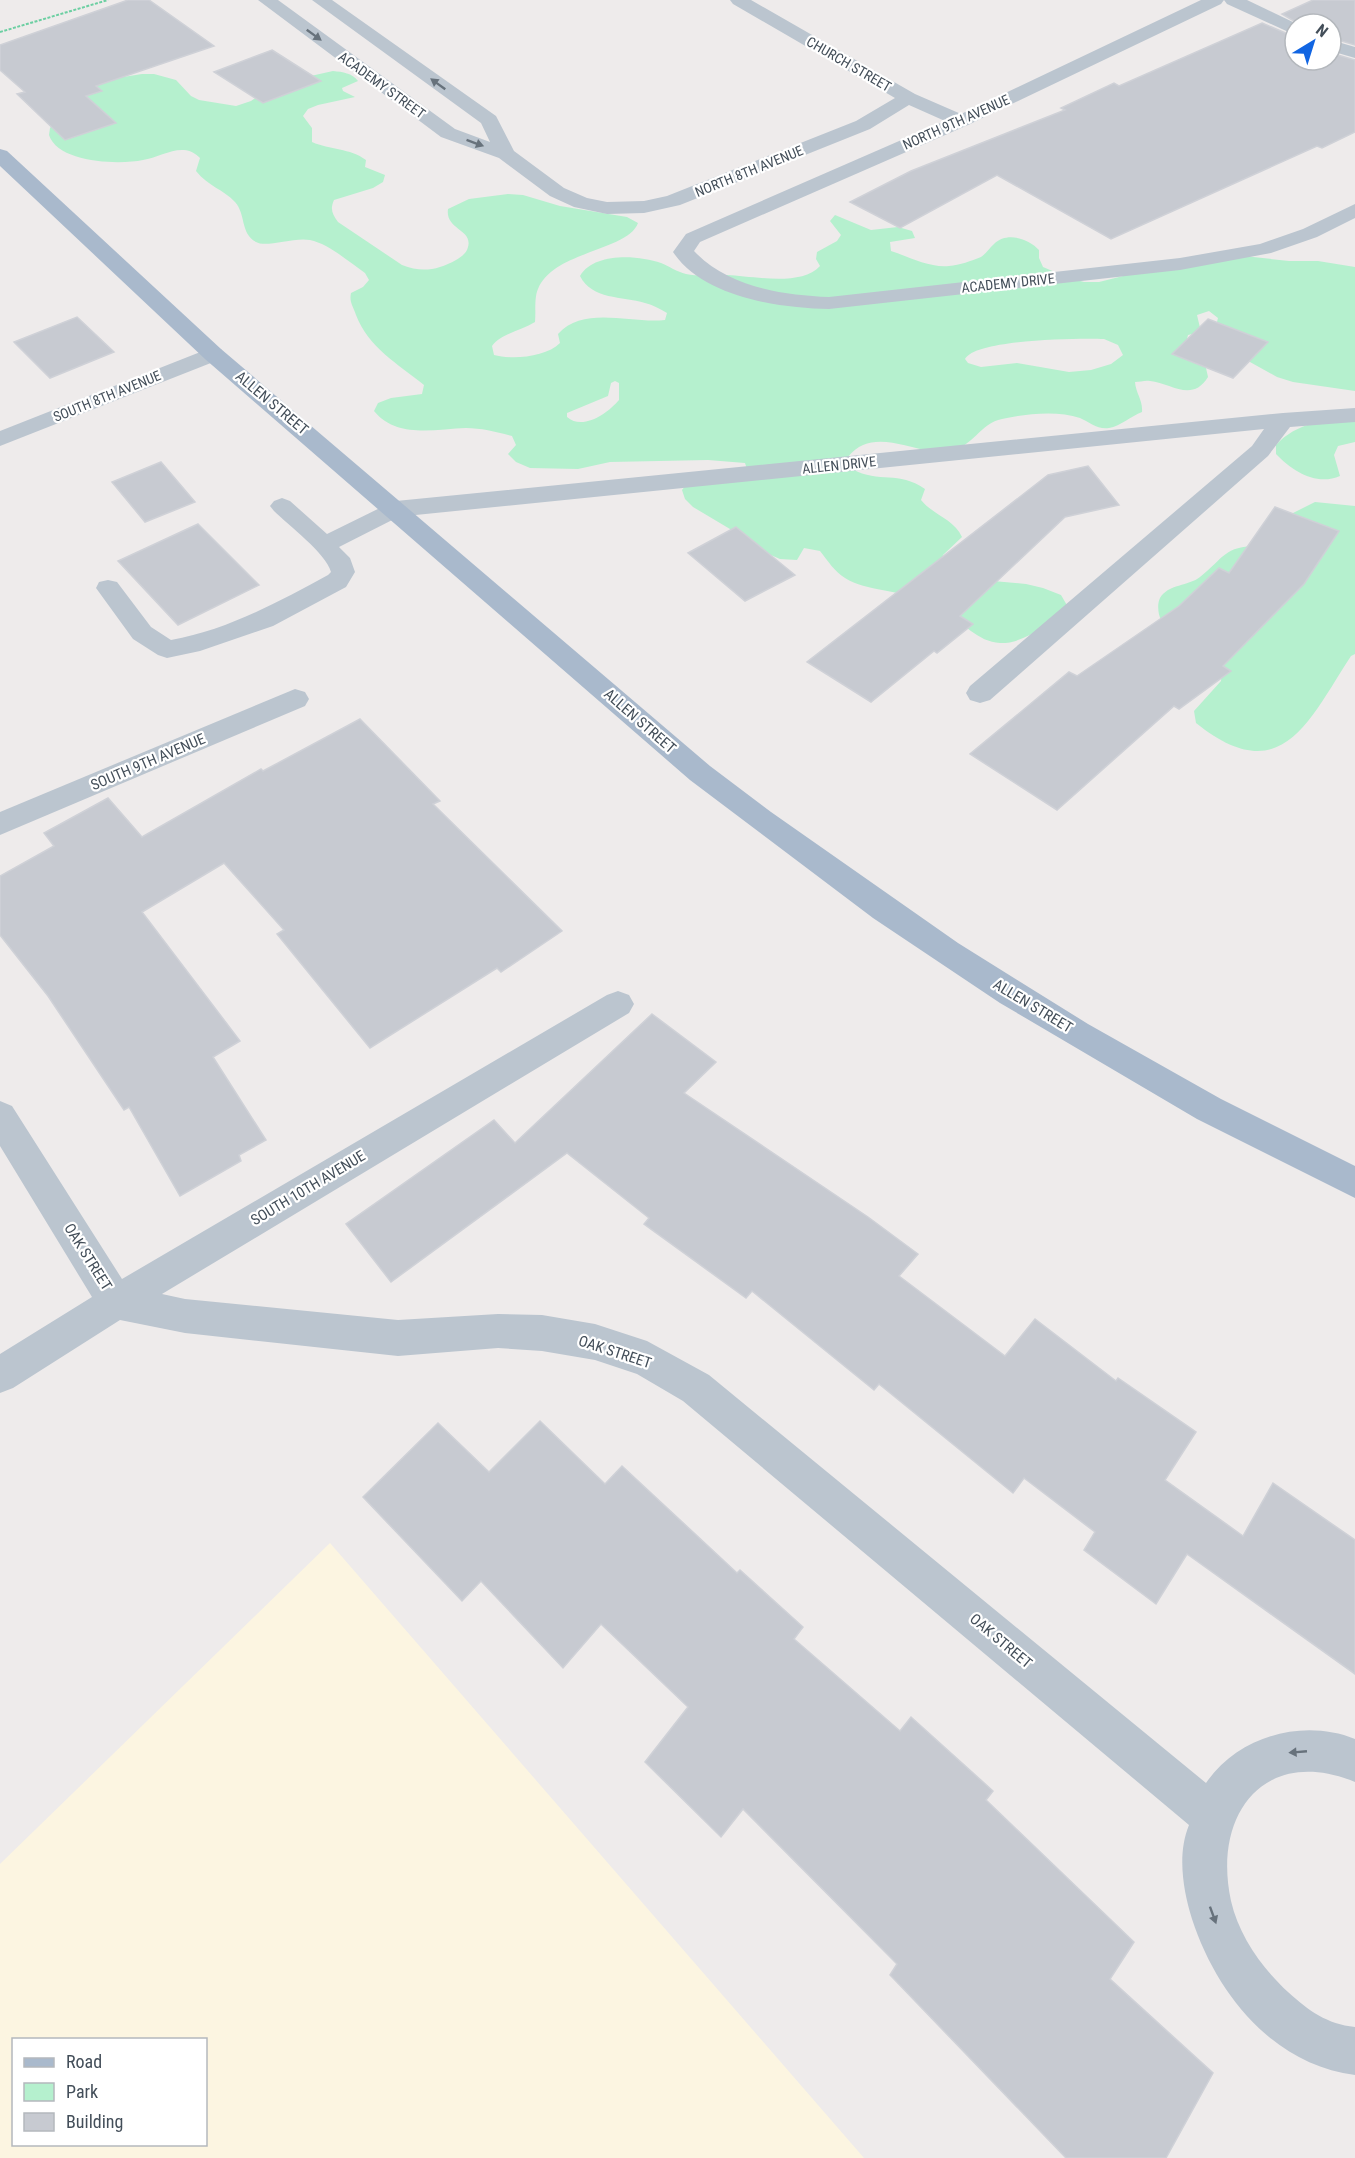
<svg xmlns="http://www.w3.org/2000/svg" width="1355" height="2158" font-family="'Roboto Condensed',sans-serif">
	<rect width="100%" height="100%" fill="#eeebeb"/>
	<!-- commercial -->
	<path fill="#fcf5e1" fill-rule="evenodd" d="M 330,1543 L 864,2158 L 0,2158 L 0,1864 ZM 14,2040 L 206,2040 L 206,2144 L 14,2144 Z"/>
	<!-- green -->
	<g fill="#b5f0ce" fill-rule="evenodd">
		<path d="M 333,71 C 343,72 352,73 358,81 L 342,88 L 343,91 L 355,97 L 318,105 L 308,109 L 303,116 L 312,128 L 312,142 C 330,150 350,148 366,160 L 365,167 L 385,175 L 383,182 L 373,188 L 334,200 C 330,209 332,214 338,222 L 402,265 C 422,273 438,270 456,260 C 461,257 467,253 468,247 C 473,229 445,230 448,209 L 469,199 L 508,194 L 523,195 L 560,206 L 627,217 L 638,223 C 628,251 553,251 538,289 C 534,298 536,312 535,322 C 521,331 502,333 492,346 L 494,355 C 513,360 546,357 560,343 L 558,334 C 584,305 631,324 665,320 L 667,313 C 660,309 653,305 645,303 C 622,296 592,300 580,276 C 594,252 638,255 661,263 C 669,266 677,272 686,274 C 699,277 714,275 727,275 C 753,276 801,287 820,266 L 816,259 L 817,252 L 837,241 L 841,235 L 830,221 L 835,215 L 871,230 L 898,227 L 912,231 L 915,238 L 890,242 L 891,251 C 909,257 930,268 949,266 C 960,265 971,261 981,257 C 987,253 989,248 994,244 C 1007,231 1029,239 1039,250 L 1039,258 L 1043,267 L 1069,278 L 1084,282 L 1099,282 L 1135,273 L 1244,256 L 1289,261 L 1318,261 L 1355,267 L 1355,391 L 1293,382 L 1277,377 L 1241,357 L 1216,326 L 1218,318 L 1209,311 L 1197,315 L 1201,332 L 1188,335 L 1186,343 L 1204,359 L 1208,377 C 1192,403 1171,383 1150,381 C 1145,380 1140,382 1135,382 C 1136,394 1143,400 1142,412 C 1131,416 1121,426 1109,428 C 1098,430 1089,422 1080,418 C 1057,410 1024,414 1002,419 C 981,423 972,447 952,450 C 945,451 936,453 929,451 C 902,446 869,430 848,457 L 852,469 C 880,484 898,470 925,489 L 921,500 C 933,515 954,519 962,537 L 943,555 L 941,567 L 971,579 L 1026,584 L 1043,588 L 1061,595 L 1068,607 C 1050,622 1025,644 1000,643 C 978,642 962,622 945,611 C 938,607 931,604 924,601 C 899,589 867,592 845,578 C 834,571 828,561 820,551 L 804,548 L 797,560 L 780,559 L 766,553 L 730,529 L 693,507 L 685,499 L 682,490 L 690,480 L 747,469 L 745,463 L 708,460 L 610,462 L 578,469 L 530,468 L 516,462 L 508,454 L 516,445 L 512,436 C 497,432 481,428 466,428 C 435,429 397,439 374,411 L 378,403 L 391,398 L 422,394 L 424,385 C 398,364 368,347 356,315 C 353,306 349,302 351,293 L 363,287 L 369,280 L 365,273 C 349,262 329,244 310,240 C 293,237 266,248 256,242 C 240,233 246,214 235,202 C 224,190 208,186 196,171 L 200,158 C 196,154 190,150 184,150 C 171,149 156,158 143,160 C 119,165 58,163 49,135 L 50,128 L 79,84 L 142,74 L 154,74 L 176,80 L 191,96 L 199,100 L 236,106 L 251,101 L 275,84 ZM 1104,339 L 1118,345 L 1123,355 L 1111,364 L 1091,370 L 1069,372 L 1017,363 L 981,367 L 968,363 L 965,359 C 976,339 1080,338 1104,339 ZM 615,381 L 619,383 L 619,400 C 608,413 583,431 567,417 L 567,413 L 608,396 L 611,383 Z"/>
		<path d="M 1355,416 L 1355,442 L 1338,446 L 1334,455 L 1340,476 C 1317,486 1293,472 1276,454 L 1276,445 C 1297,422 1326,420 1355,416 Z"/>
		<path d="M 1315,502 L 1355,506 L 1355,654 L 1351,656 C 1308,722 1281,791 1196,723 L 1194,711 L 1221,681 L 1222,669 C 1211,660 1166,629 1161,620 C 1158,614 1157,604 1160,598 C 1168,584 1189,586 1200,577 C 1224,558 1224,546 1258,546 L 1291,514 Z"/>
	</g>
	<!-- building -->
	<g fill="#c7cad1" stroke="#cfd1d7" stroke-width="1.5">
		<polygon points="128,0 149,0 214,46 96,86 102,91 86,96 116,123 65,140 17,94 25,92 0,70 0,45"/>
		<polygon points="1313,0 1355,0 1355,45 1331,38 1331,24 1299,24 1282,14"/>
		<polygon points="1262,23 1295,37 1295,60 1331,60 1331,53 1355,60 1355,132 1322,148 1317,146 1111,239 997,175 900,228 850,202 911,171 1065,110 1061,108 1114,83 1119,86"/>
		<polygon points="272,50 321,81 263,103 214,72"/>
		<polygon points="77,317 114,352 50,378 14,342"/>
		<polygon points="1208,319 1268,342 1233,378 1172,354"/>
		<polygon points="161,462 195,502 145,522 112,482"/>
		<polygon points="1088,466 1119,505 1065,517 960,616 973,624 937,653 934,651 871,702 807,662 1048,475"/>
		<polygon points="1275,507 1339,531 1304,584 1223,666 1231,671 1179,709 1174,706 1057,810 970,754 1069,672 1077,676 1179,606 1219,568 1229,573"/>
		<polygon points="198,524 259,585 178,625 118,561"/>
		<polygon points="736,527 795,575 745,601 688,553"/>
		<polygon points="360,719 440,801 433,804 562,931 501,972 497,968 370,1048 277,934 284,930 224,863 142,912 240,1041 213,1057 266,1140 239,1155 241,1161 180,1196 129,1107 124,1110 48,996 0,935 0,876 54,846 44,833 108,798 142,837 261,769 263,771"/>
		<polygon points="652,1014 716,1062 684,1093 868,1217 918,1254 899,1276 1005,1356 1035,1319 1116,1381 1118,1378 1196,1432 1165,1480 1243,1536 1273,1483 1355,1540 1355,1674 1187,1554 1156,1604 1084,1550 1095,1532 1024,1478 1013,1493 879,1384 874,1390 752,1291 746,1298 644,1224 649,1218 567,1153 391,1282 346,1224 494,1120 515,1143"/>
		<polygon points="540,1421 605,1484 622,1466 737,1573 740,1570 803,1627 794,1639 900,1731 911,1717 993,1791 986,1800 1134,1942 1110,1979 1213,2073 1166,2158 1066,2158 890,1975 897,1964 743,1809 721,1837 645,1762 688,1707 601,1624 563,1668 481,1581 462,1601 363,1497 438,1423 489,1472"/>
	</g>
	<g fill="none" stroke-linecap="round" stroke-linejoin="round">
		<!-- path -->
		<polyline stroke="#6ccfa2" stroke-width="2" stroke-dasharray="3 1.5" stroke-linecap="butt" points="0,32 108,0"/>
		<!-- lane -->
		<path fill="#bbc5cf" fill-rule="evenodd" d="M 282,498 L 290,501 L 327,534 L 388,504 L 396,501 L 404,504 L 408,509 L 404,514 L 339,547 L 350,558 L 355,572 L 346,587 L 273,626 L 200,651 L 167,658 L 158,655 L 133,639 L 96,588 L 99,582 L 108,580 L 117,582 L 151,627 L 171,640 C 228,630 278,602 328,575 L 331,572 C 326,553 288,525 274,511 L 270,506 L 274,501 Z"/>
		<!-- street -->
		<g fill="#bbc5cf" fill-rule="evenodd">
			<path d="M 258,0 L 278,0 L 455,129 L 490,142 L 481,123 L 312,0 L 332,0 L 496,116 L 514,151 L 564,188 L 587,198 L 607,202 L 644,201 L 667,196 L 856,121 L 895,98 L 733,4 L 730,0 L 751,0 L 915,94 L 961,114 L 1201,0 L 1224,0 L 1221,4 L 968,125 L 700,242 L 694,251 C 728,287 782,295 829,297 L 1180,258 L 1260,244 L 1303,229 L 1355,204 L 1355,218 L 1317,237 L 1271,253 L 1180,270 L 829,309 C 778,308 703,297 673,252 L 686,234 L 945,121 L 909,105 L 870,129 L 680,205 L 644,213 L 607,214 L 574,207 L 550,196 L 499,158 L 441,137 Z"/>
			<polygon points="1224,0 1247,0 1297,24 1295,35 1227,4"/>
			<polygon points="1331,40 1355,47 1355,58 1331,51"/>
			<polygon points="213,347 221,349 224,354 221,359 0,446 0,431"/>
			<polygon points="1355,408 1355,422 1290,427 1268,456 990,700 980,703 970,700 966,693 970,686 1252,446 1264,429 396,517 387,515 384,509 387,503 396,501 1283,413"/>
			<polygon points="295,689 305,692 309,699 305,706 0,835 0,812"/>
			<path d="M 618,991 L 629,995 L 634,1004 L 629,1013 L 162,1294 L 185,1299 L 398,1320 L 498,1314 L 542,1315 L 595,1324 L 647,1341 L 709,1375 L 1206,1783 C 1238,1736 1303,1718 1355,1739 L 1355,1782 C 1265,1745 1212,1814 1231,1901 C 1239,1936 1262,1968 1288,1992 C 1309,2011 1327,2024 1355,2027 L 1355,2075 C 1273,2065 1216,1993 1192,1919 C 1183,1890 1177,1854 1189,1825 L 683,1401 L 637,1374 L 595,1360 L 542,1351 L 498,1348 L 398,1356 L 185,1333 L 120,1320 L 13,1388 L 0,1393 L 0,1354 L 92,1297 L 0,1146 L 0,1101 L 12,1106 L 122,1279 L 607,995 Z"/>
		</g>
		<!-- primary -->
		<polygon fill="#a9b9cc" fill-rule="evenodd" points="0,149 7,151 221,349 710,766 771,812 958,943 1088,1024 1221,1099 1355,1166 1355,1198 1197,1119 1000,1003 873,918 690,780 205,359 0,166"/>
	</g>
	<!-- one-way arrows -->
	<defs><path id="oneway-solid" d="M-6-.8H1V-3.2L6.5 0L1 3.2V.8H-6Z" transform="scale(1.5)"/></defs>
	<g fill="#67727c">
		<use href="#oneway-solid" transform="translate(314 35) rotate(36)"/>
		<use href="#oneway-solid" transform="translate(438 84) rotate(-144)"/>
		<use href="#oneway-solid" transform="translate(475 143) rotate(20)"/>
		<use href="#oneway-solid" transform="translate(1298 1752) rotate(175)"/>
		<use href="#oneway-solid" transform="translate(1213 1915) rotate(70)"/>
	</g>
	<g text-anchor="middle" dominant-baseline="central" stroke-width="4.5" stroke-linejoin="round" paint-order="stroke">
		<!-- far-street labels -->
		<g font-size="14" fill="#434e59" stroke="#fff">
			<text transform="translate(849 64) rotate(30)">CHURCH STREET</text>
			<text transform="translate(382 85) rotate(36)">ACADEMY STREET</text>
			<text transform="translate(956 122) rotate(-24)">NORTH 9TH AVENUE</text>
			<text transform="translate(749 171) rotate(-22)">NORTH 8TH AVENUE</text>
			<text transform="translate(1008 283) rotate(-6)">ACADEMY DRIVE</text>
			<text transform="translate(107 396) rotate(-22)">SOUTH 8TH AVENUE</text>
			<text transform="translate(839 465) rotate(-6)">ALLEN DRIVE</text>
		</g>
		<!-- street labels -->
		<g font-size="15" fill="#434e59" stroke="#fff">
			<text transform="translate(272 403) rotate(40)">ALLEN STREET</text>
			<text transform="translate(640 721) rotate(41)">ALLEN STREET</text>
			<text transform="translate(148 762) rotate(-23)">SOUTH 9TH AVENUE</text>
			<text transform="translate(1033 1006) rotate(31)">ALLEN STREET</text>
			<text transform="translate(308 1188) rotate(-31)">SOUTH 10TH AVENUE</text>
			<text transform="translate(88 1257) rotate(58)">OAK STREET</text>
			<text transform="translate(615 1352) rotate(18)">OAK STREET</text>
			<text transform="translate(1001 1641) rotate(40)">OAK STREET</text>
		</g>
	</g>
	<!-- legend -->
	<rect x="12" y="2038" width="195" height="108" fill="#ffffff" stroke="#b4b8bd" stroke-width="1.5"/>
	<rect x="24" y="2058" width="30" height="9" fill="#a9b9cc" stroke="#b4b8bd" stroke-width="1.5"/>
	<text x="66" y="2068" font-size="18" fill="#434e59">Road</text>
	<rect x="24" y="2083" width="30" height="18" fill="#b5f0ce" stroke="#b4b8bd" stroke-width="1.5"/>
	<text x="66" y="2098" font-size="18" fill="#434e59">Park</text>
	<rect x="24" y="2113" width="30" height="18" fill="#c7cad1" stroke="#b4b8bd" stroke-width="1.5"/>
	<text x="66" y="2128" font-size="18" fill="#434e59">Building</text>
	<!-- north arrow -->
	<g transform="translate(1313 42) rotate(38)"><circle r="28" fill="#ffffff" stroke="#b4b8bd" stroke-width="1.5"/>
	<path d="M0-4.5L10 22L0 15L-10 22Z" fill="#1165e2"/>
	<text y="-9" font-size="16" font-weight="bold" text-anchor="middle" fill="#434e59">N</text>
	</g>
</svg>
